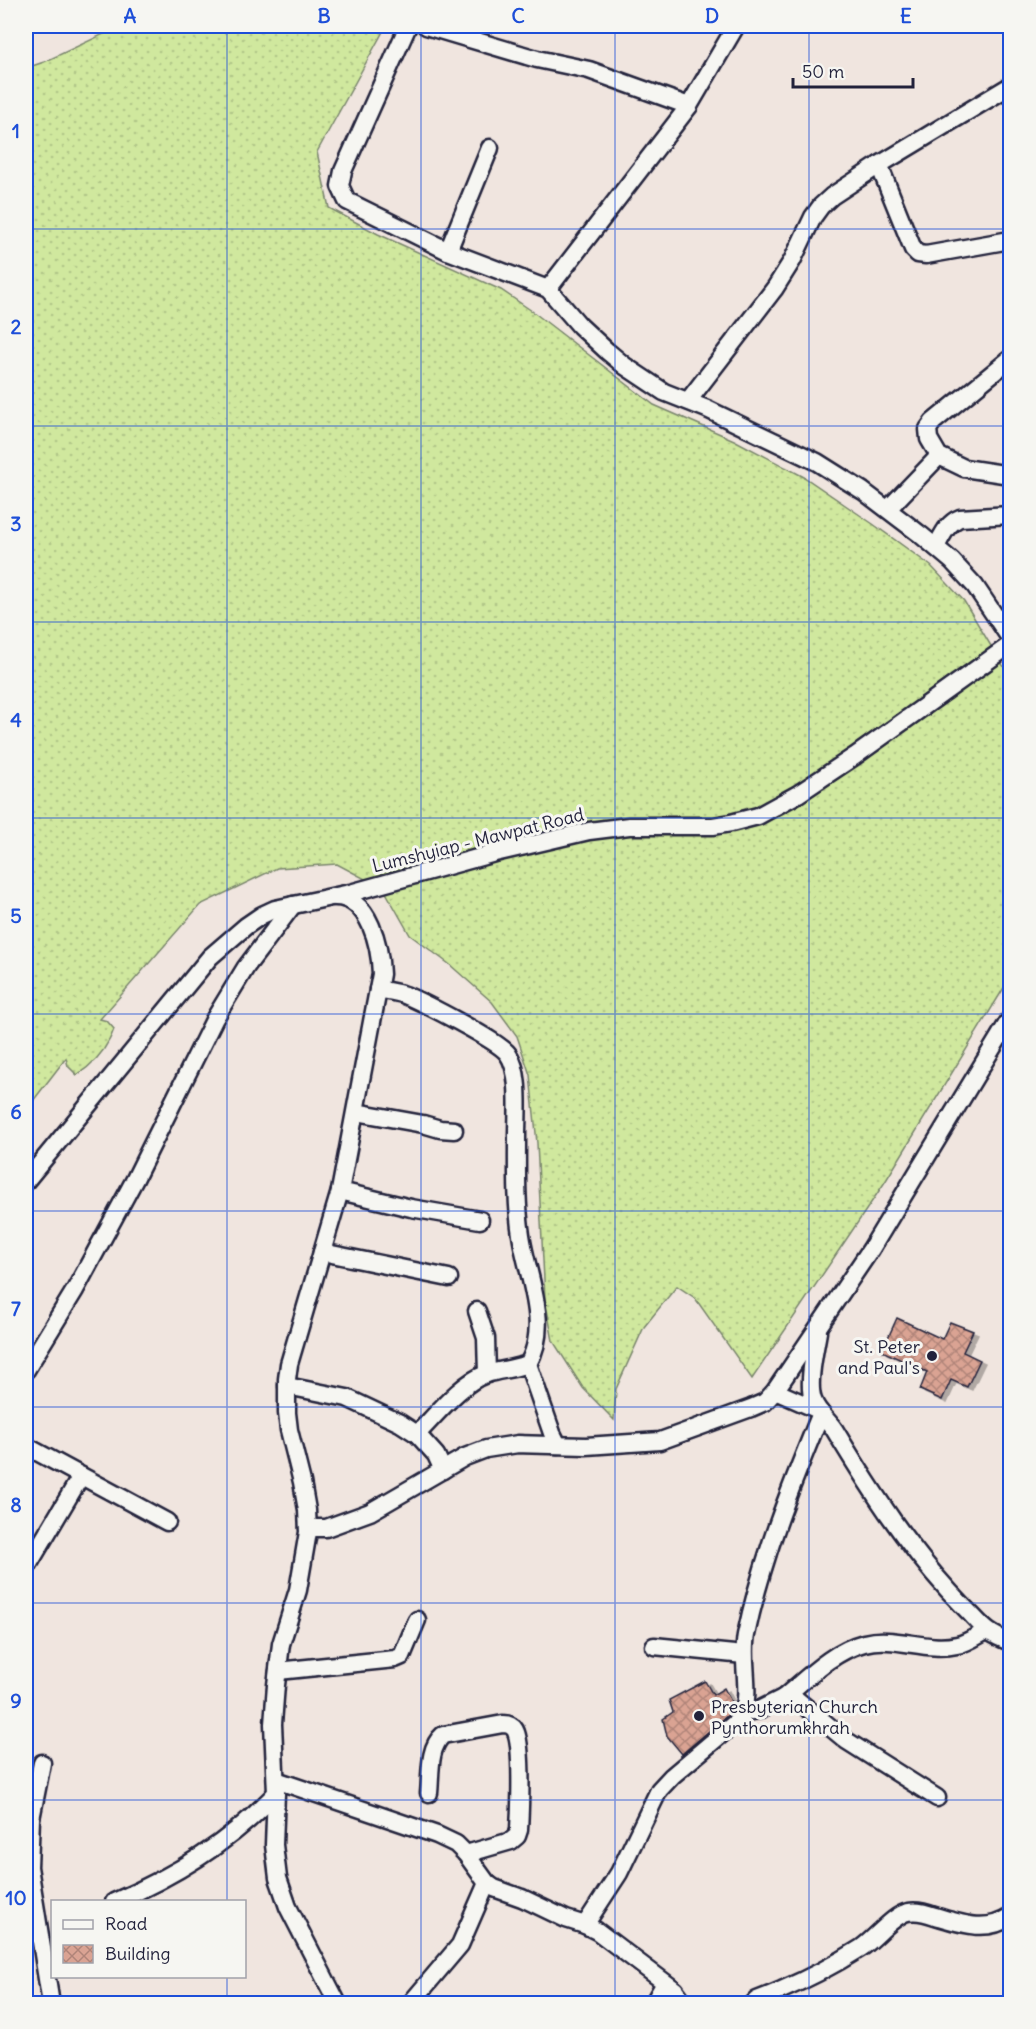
<svg xmlns="http://www.w3.org/2000/svg" width="1036" height="2029" font-family="Delius,sans-serif">
	<defs>
		<pattern id="grass-dots" width="8" height="8" patternUnits="userSpaceOnUse" patternTransform="scale(1.5)"><rect width="8" height="8" fill="#d0e89e"/><path d="M2 2h.1M6 6h.1" fill="none" stroke="#b2c789" stroke-width="1.8" stroke-linecap="round"/></pattern>
		<pattern id="building-cross-hatch" width="8" height="8" patternUnits="userSpaceOnUse" patternTransform="scale(1.5)"><rect width="8" height="8" fill="#daa393"/><path d="M0 0l8 8M0 8l8-8" fill="none" stroke="#b08479"/></pattern>
		<filter id="shadow"><feDropShadow dx="5" dy="3" stdDeviation="0" flood-color="#0004"/></filter>
	</defs>
	<rect width="100%" height="100%" fill="#f0e5df"/>
	<filter id="ink" filterUnits="userSpaceOnUse"><feTurbulence type="fractalNoise" baseFrequency=".0167" numOctaves="2"/><feDisplacementMap in="SourceGraphic" scale="12" xChannelSelector="R" yChannelSelector="G"/><feConvolveMatrix kernelMatrix="1 2 1 2 8 2 1 2 1" color-interpolation-filters="sRGB"/></filter>
	<g filter="url(#ink)">
		<!-- grass -->
		<path fill="url(#grass-dots)" stroke="#79856c" stroke-width="1.5" d="M 113,26 L 386,26 L 317,152 L 329,208 L 378,234 L 501,290 L 532,311 L 654,405 L 734,440 L 804,477 L 873,524 L 931,566 L 964,601 L 1000,661 L 1010,675 L 1010,978 L 885,1182 L 752,1379 L 695,1298 L 677,1286 L 644,1327 L 616,1389 L 614,1420 L 583,1388 L 553,1341 L 545,1299 L 537,1143 L 530,1075 L 517,1036 L 492,1002 L 449,964 L 410,935 L 384,889 L 337,864 L 277,868 L 200,905 L 100,1019 L 107,1021 L 114,1029 C 107,1049 94,1064 77,1075 L 68,1066 L 66,1058 L 26,1110 L 26,68 L 44,62 L 106,33 Z"/>
		<!-- building -->
		<g fill="url(#building-cross-hatch)" stroke="#22223b" stroke-width="1.5" filter="url(#shadow)">
			<polygon points="897,1318 942,1339 950,1322 973,1331 963,1352 980,1360 967,1387 951,1380 942,1400 920,1390 927,1372 882,1351"/>
			<polygon points="705,1681 713,1695 724,1688 734,1707 727,1711 729,1714 682,1754 667,1736 663,1719 673,1712 669,1700"/>
		</g>
		<g fill="none" stroke-linecap="round" stroke-linejoin="round">
			<defs>
				<g id="minor">
					<polyline points="408,26 343,171 340,186 347,201 448,251 548,289 580,326 607,351 625,366 664,392 707,409 817,462 863,491 921,535 952,561 975,586 1010,638"/>
					<polyline points="426,26 537,59 589,70 689,106"/>
					<polyline points="879,165 913,249 918,254 926,255 1010,240"/>
					<polyline points="448,251 490,148"/>
					<polyline points="548,289 689,106 736,26"/>
					<polyline points="1010,359 933,422 928,429 929,439 939,456 964,468 1010,475"/>
					<polyline points="688,401 775,288 792,261 813,217 821,206 832,196 879,165 1010,86"/>
					<polyline points="888,509 939,456"/>
					<path d="M 936,547 C 942,536 947,523 960,518 L 1010,515"/>
					<path d="M 335,897 C 370,897 380,947 381,974 L 340,1191 L 289,1364 L 287,1379 L 287,1413 L 289,1430 L 302,1482 L 307,1510 L 308,1532 L 298,1590 L 281,1644 L 276,1685 L 273,1724 L 276,1793 L 274,1845 L 278,1878 L 288,1907 L 338,2004"/>
					<path d="M 378,989 C 387,991 397,992 405,995 C 422,1002 499,1041 508,1054 C 521,1072 517,1113 517,1135 C 517,1168 516,1202 521,1235 C 527,1277 551,1324 528,1364 C 514,1369 499,1370 486,1374 C 461,1383 436,1415 417,1434"/>
					<polyline points="356,1112 423,1124 440,1129 454,1130"/>
					<polyline points="26,1181 210,957 246,926 262,915 275,909 350,893 495,853 589,831 629,826 713,826 731,823 758,816 798,794 855,756 1010,645"/>
					<polyline points="340,1191 411,1208 480,1220"/>
					<polyline points="322,1252 449,1278"/>
					<polyline points="477,1311 486,1338 487,1374"/>
					<path d="M 818,1332 C 815,1350 807,1383 813,1400 C 817,1412 827,1419 834,1429 C 872,1492 912,1554 964,1607 C 982,1625 985,1633 1010,1642"/>
					<polyline points="528,1364 552,1433 558,1445"/>
					<polyline points="26,1370 75,1290 135,1179 215,1018 246,967 293,905"/>
					<polyline points="287,1386 347,1398 400,1423 417,1434 436,1455 443,1470"/>
					<polyline points="775,1391 816,1409"/>
					<polyline points="26,1446 167,1522"/>
					<polyline points="308,1528 326,1528 370,1512 465,1457 486,1449 518,1444 586,1446 660,1441 751,1408 765,1402 775,1391 871,1249 1010,1019"/>
					<polyline points="26,1569 81,1476"/>
					<polyline points="654,1646 744,1655"/>
					<polyline points="278,1671 395,1659 402,1656 417,1620"/>
					<path d="M 783,1698 C 807,1678 833,1651 864,1643 C 895,1635 926,1652 957,1645 C 967,1643 977,1636 986,1631"/>
					<polyline points="744,1712 759,1710 783,1698 796,1699 847,1741 937,1798"/>
					<polyline points="42,1763 31,1819 29,1867 51,2004"/>
					<polyline points="276,1780 437,1835 456,1844 466,1854 487,1883 494,1888 522,1898 566,1919 585,1925 597,1931 675,1990 685,2004"/>
					<path d="M 429,1793 C 431,1774 428,1748 443,1735 L 503,1724 C 508,1724 512,1725 515,1730 C 523,1744 520,1811 519,1830 L 517,1836 L 511,1841 L 466,1854"/>
					<path d="M 114,1902 C 175,1876 231,1842 276,1793"/>
					<path d="M 585,1925 L 619,1873 L 659,1790 L 672,1776 L 742,1717 C 752,1692 741,1661 746,1635 C 762,1558 791,1486 821,1413"/>
					<polyline points="410,2004 460,1945 487,1883"/>
					<polyline points="653,2004 665,1983"/>
					<path d="M 753,2004 L 757,2000 C 794,1986 828,1969 861,1948 C 875,1939 893,1915 908,1912 C 917,1910 927,1913 935,1916 C 962,1924 986,1933 1010,1917"/>
				</g>
			</defs>
			<!-- minor casing -->
			<use href="#minor" stroke="#22223b" stroke-width="21"/>
			<!-- minor -->
			<use href="#minor" stroke="#f6f6f2" stroke-width="16"/>
		</g>
	</g>
	<!-- grid -->
	<path fill="none" stroke="#1d4ed8" stroke-width="1.5" stroke-opacity="0.55" d="M 227,26 L 227,1902M 421,26 L 421,2004M 615,26 L 615,2004M 809,26 L 809,2004M 26,229 L 1010,229M 26,426 L 1010,426M 26,622 L 1010,622M 26,818 L 1010,818M 26,1014 L 1010,1014M 26,1211 L 1010,1211M 26,1407 L 1010,1407M 26,1603 L 1010,1603M 26,1800 L 1010,1800M 227,1976 L 227,2004"/>
	<!-- markers -->
	<g fill="#22223b" stroke="#f6f6f2" stroke-width="2">
		<circle cx="932" cy="1356" r="6"/>
		<circle cx="699" cy="1716" r="6"/>
	</g>
	<g text-anchor="middle" dominant-baseline="central" stroke-width="6" stroke-linejoin="round" paint-order="stroke">
		<!-- street labels -->
		<g font-size="18" fill="#22223b" stroke="#f6f6f2">
			<text transform="translate(478 840) rotate(-14)">Lumshyiap - Mawpat Road</text>
		</g>
		<!-- poi labels -->
		<g font-size="18" fill="#22223b" stroke="#f6f6f2" text-anchor="end">
			<text x="920" y="1346">St. Peter<tspan x="920" dy="21">and Paul's</tspan></text>
			<text x="711" y="1706" text-anchor="start">Presbyterian Church<tspan x="711" dy="21">Pynthorumkhrah</tspan></text>
		</g>
	</g>
	<!-- margin -->
	<rect width="1036" height="2029" fill="none" stroke="#f6f6f2" stroke-width="66"/>
	<!-- legend -->
	<rect x="51" y="1900" width="195" height="78" fill="#f6f6f2" stroke="#a1a1a9" stroke-width="1.5"/>
	<rect x="63" y="1920" width="30" height="9" fill="#f6f6f2" stroke="#a1a1a9" stroke-width="1.5"/>
	<text x="105" y="1930" font-size="18" fill="#22223b">Road</text>
	<rect x="63" y="1945" width="30" height="18" fill="url(#building-cross-hatch)" stroke="#a1a1a9" stroke-width="1.5"/>
	<text x="105" y="1960" font-size="18" fill="#22223b">Building</text>
	<!-- scale -->
	<path d="M793 78v9h120v-9" fill="none" stroke="#22223b" stroke-width="3"/>
	<text x="802" y="78" font-size="18" fill="#22223b" stroke="#f6f6f2" stroke-width="4.5" paint-order="stroke">50 m</text>
	<rect x="33" y="33" width="970" height="1963" fill="none" stroke="#1d4ed8" stroke-width="2"/>
	<g font-size="20" text-anchor="middle" font-weight="bold" fill="#1d4ed8">
		<text x="130" y="23">A</text>
		<text x="324" y="23">B</text>
		<text x="518" y="23">C</text>
		<text x="712" y="23">D</text>
		<text x="906" y="23">E</text>
		<text x="16" y="138">1</text>
		<text x="16" y="334">2</text>
		<text x="16" y="531">3</text>
		<text x="16" y="727">4</text>
		<text x="16" y="923">5</text>
		<text x="16" y="1119">6</text>
		<text x="16" y="1316">7</text>
		<text x="16" y="1512">8</text>
		<text x="16" y="1708">9</text>
		<text x="16" y="1905">10</text>
	</g>
</svg>
